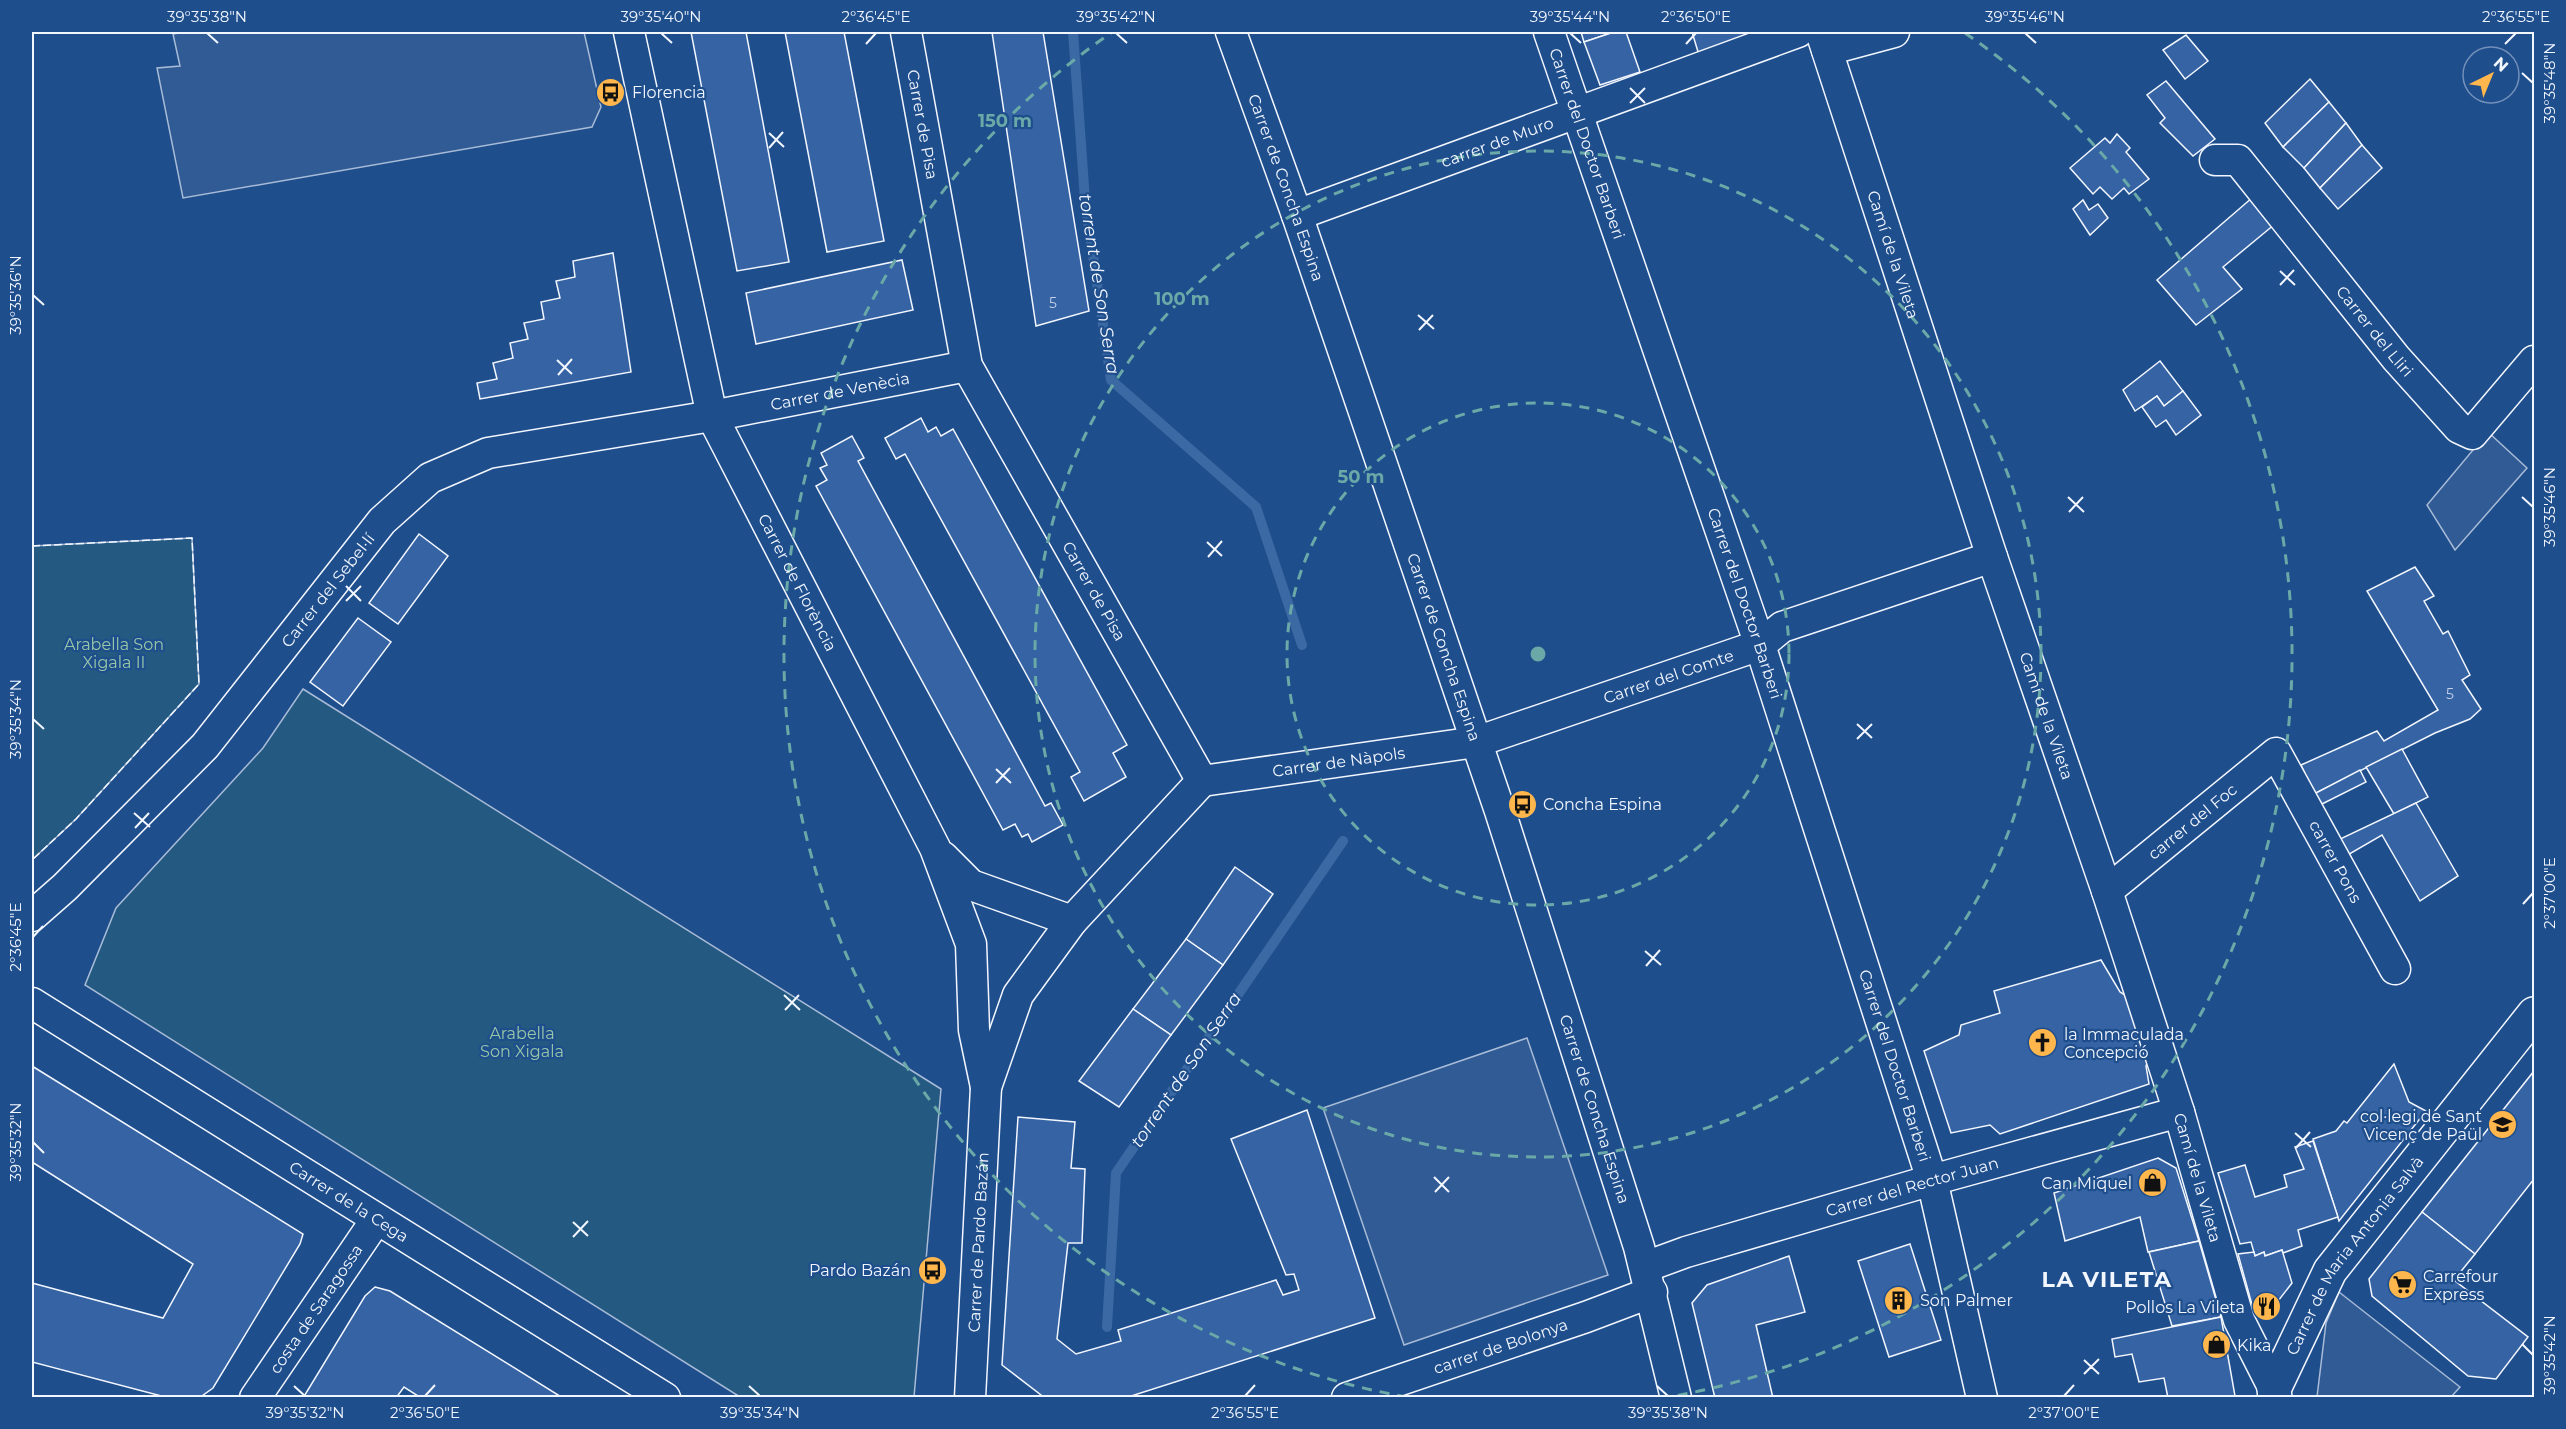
<svg xmlns="http://www.w3.org/2000/svg" width="2566" height="1429" font-family="Montserrat,sans-serif">
	<rect width="100%" height="100%" fill="#1f4e8c"/>
	<!-- green -->
	<g fill="#245a82" stroke="#a8bbd7" stroke-width="1.5">
		<polygon points="192,538 199,684 76,819 32,860 32,546"/>
		<polygon points="303,689 941,1089 914,1397 740,1397 85,985 116,908 263,748"/>
	</g>
	<!-- parking -->
	<g fill="#305b95" stroke="#a8bbd7" stroke-width="1.5">
		<polygon points="185,32 584,32 601,107 592,127 183,198 157,68 180,66 173,34"/>
		<polygon points="2488,432 2527,468 2455,550 2427,505"/>
		<polygon points="1527,1038 1608,1275 1404,1345 1323,1108"/>
		<polygon points="2339,1292 2460,1387 2451,1397 2317,1397 2326,1323"/>
	</g>
	<g fill="none" stroke-linecap="round" stroke-linejoin="round">
		<!-- stream -->
		<g stroke="#3b69a3" stroke-width="10">
			<polyline points="1073,32 1085,200 1111,380 1256,507 1302,645"/>
			<polyline points="1107,1327 1116,1173 1343,841"/>
		</g>
	</g>
	<!-- building -->
	<g fill="#3563a3" stroke="#f2f6ff" stroke-width="1.5">
		<polygon points="691,32 746,32 789,262 737,271"/>
		<polygon points="785,32 844,32 884,241 827,252"/>
		<polygon points="992,32 1043,32 1089,311 1036,326"/>
		<polygon points="1581,32 1614,32 1584,42"/>
		<polygon points="1614,32 1626,32 1640,72 1600,85 1584,42"/>
		<polygon points="1692,32 1773,32 1699,55"/>
		<polygon points="2186,35 2208,61 2185,79 2163,50"/>
		<polygon points="2310,79 2329,102 2283,147 2265,123"/>
		<polygon points="2166,81 2215,139 2193,156 2160,123 2165,118 2147,95"/>
		<polygon points="2329,102 2346,123 2304,168 2283,147"/>
		<polygon points="2346,123 2362,145 2320,188 2304,168"/>
		<polygon points="2117,134 2130,148 2126,152 2149,179 2129,194 2124,188 2112,199 2100,187 2093,194 2070,168 2105,138 2110,143"/>
		<polygon points="2362,145 2382,168 2338,209 2320,188"/>
		<polygon points="2253,197 2275,224 2223,267 2242,289 2196,325 2157,280"/>
		<polygon points="2083,200 2089,210 2098,204 2108,218 2090,235 2073,209"/>
		<polygon points="613,253 631,372 480,399 477,383 497,379 493,363 513,358 510,343 528,339 524,323 544,319 541,302 560,298 556,281 575,277 573,261"/>
		<polygon points="902,260 913,310 756,344 746,293"/>
		<polygon points="2160,361 2183,391 2164,406 2157,396 2135,411 2123,390"/>
		<polygon points="2183,391 2201,415 2176,435 2166,420 2156,427 2142,407 2157,396 2164,406"/>
		<polygon points="921,418 928,432 936,427 941,436 953,429 1127,745 1113,753 1126,777 1084,801 1071,777 1080,772 905,454 896,459 885,438"/>
		<polygon points="852,436 864,458 858,461 1045,806 1051,803 1063,825 1032,842 1028,834 1022,837 1015,824 1003,830 816,486 827,480 820,468 827,465 821,453"/>
		<polygon points="419,534 448,556 398,624 369,603"/>
		<polygon points="2415,567 2434,596 2424,601 2443,634 2448,631 2470,675 2462,680 2481,709 2470,719 2435,733 2314,794 2301,765 2377,731 2384,741 2438,710 2367,591"/>
		<polygon points="358,618 391,642 343,706 310,682"/>
		<polygon points="2402,749 2428,797 2394,814 2366,767"/>
		<polygon points="2360,770 2366,782 2322,804 2314,794"/>
		<polygon points="2416,803 2458,876 2420,901 2382,835 2346,856 2338,840"/>
		<polygon points="1235,867 1273,894 1223,965 1186,939"/>
		<polygon points="1186,939 1223,965 1171,1035 1133,1009"/>
		<polygon points="2101,960 2120,992 2128,997 2149,1058 2146,1066 2149,1084 2000,1134 1990,1125 1951,1133 1924,1051 1959,1035 1961,1025 2000,1013 1994,991"/>
		<polygon points="1133,1009 1171,1035 1119,1107 1079,1081"/>
		<polygon points="2394,1064 2409,1102 2426,1111 2339,1221 2313,1139 2336,1131 2344,1121 2347,1123"/>
		<polygon points="32,1066 303,1234 300,1244 213,1388 199,1398 169,1398 32,1362 32,1283 163,1318 193,1264 32,1162"/>
		<polygon points="2534,1071 2534,1179 2475,1254 2422,1212"/>
		<polygon points="1307,1110 1375,1318 1125,1398 1045,1398 1002,1365 1018,1117 1075,1122 1071,1168 1085,1169 1082,1243 1068,1243 1057,1339 1076,1354 1121,1341 1118,1330 1276,1280 1283,1295 1299,1290 1294,1274 1286,1275 1231,1139"/>
		<polygon points="2313,1141 2338,1217 2298,1230 2302,1246 2283,1253 2282,1250 2265,1256 2264,1252 2255,1256 2251,1242 2240,1244 2218,1173 2245,1165 2255,1197 2287,1187 2284,1175 2304,1169 2295,1147"/>
		<polygon points="2158,1158 2176,1168 2199,1241 2148,1252 2140,1217 2065,1241 2054,1193"/>
		<polygon points="2422,1212 2475,1254 2454,1280 2528,1337 2496,1379 2468,1376 2372,1296 2369,1279"/>
		<polygon points="2199,1241 2221,1317 2172,1326 2149,1252"/>
		<polygon points="1910,1244 1941,1340 1889,1357 1858,1261"/>
		<polygon points="2282,1250 2292,1283 2278,1301 2277,1305 2256,1314 2254,1312 2238,1254 2254,1252 2255,1256 2264,1252 2265,1256"/>
		<polygon points="1789,1256 1805,1312 1756,1325 1773,1398 1715,1398 1692,1303 1707,1285"/>
		<polygon points="375,1287 390,1291 563,1398 421,1398 404,1387 396,1398 303,1398 365,1296"/>
		<polygon points="2221,1317 2235,1396 2168,1398 2164,1378 2139,1382 2132,1354 2115,1357 2112,1339"/>
	</g>
	<g fill="none" stroke-linecap="round" stroke-linejoin="round">
		<defs>
			<g id="street">
				<path id="s1" d="M 629,32 L 712,416 L 935,848 L 971,944 L 974,1030 L 986,1087"/>
				<path id="s2" d="M 906,32 L 967,366 L 1202,781"/>
				<path id="s3" d="M 1231,32 L 1297,215 L 1500,811 L 1639,1247 L 1676,1398"/>
				<path id="s4" d="M 1549,32 L 1760,645 L 1932,1180 L 1982,1398"/>
				<path id="s5" d="M 1821,32 L 1992,557 L 2107,891 L 2179,1112 L 2239,1320 L 2274,1389"/>
				<polyline points="1827,50 1894,32"/>
				<path id="s6" d="M 2215,160 L 2238,160 L 2396,358 L 2459,428 L 2472,434 L 2534,361"/>
				<path id="s7" d="M 1297,215 L 1798,32"/>
				<path id="s8" d="M 1202,781 L 1476,742 L 1760,645 L 1782,627 L 1992,557"/>
				<polyline points="943,857 971,885 1072,921"/>
				<path id="s9" d="M 2107,891 L 2276,753 L 2395,969"/>
				<path id="s10" d="M 32,916 L 65,887 L 205,746 L 382,521 L 430,478 L 488,453 L 712,416 L 967,366"/>
				<path id="s11" d="M 32,1003 C 243,1135 453,1267 665,1398"/>
				<path id="s12" d="M 1645,1267 L 1686,1252 L 1932,1180 L 2179,1112"/>
				<path id="s13" d="M 255,1398 L 376,1220"/>
				<path id="s14" d="M 970,1398 L 986,1087 L 1018,995 L 1072,921 L 1202,781"/>
				<path id="s15" d="M 1347,1398 L 1586,1317 L 1652,1292"/>
			</g>
			<g id="secondary">
				<path id="s16" d="M 2275,1398 L 2274,1389 L 2330,1271 L 2534,1014"/>
			</g>
		</defs>
		<!-- street casing -->
		<use href="#street" stroke="#f2f6ff" stroke-width="33"/>
		<!-- secondary casing -->
		<use href="#secondary" stroke="#f2f6ff" stroke-width="36"/>
		<!-- street -->
		<use href="#street" stroke="#1f4e8c" stroke-width="30"/>
		<!-- secondary -->
		<use href="#secondary" stroke="#1f4e8c" stroke-width="33"/>
		<!-- fence -->
		<polyline stroke="#f2f6ff" stroke-width="1.5" stroke-dasharray="8 3" stroke-linecap="butt" points="32,546 192,538 199,684 76,819 32,860"/>
	</g>
	<!-- ticks -->
	<path fill="none" stroke="#f2f6ff" stroke-width="2" d="M 207,33 L 218,43M 661,33 L 672,43M 1116,33 L 1127,43M 1570,33 L 1581,43M 2025,33 L 2036,43M 866,44 L 876,33M 1686,44 L 1696,33M 2505,44 L 2516,33M 2522,73 L 2533,83M 1630,88 L 1645,103M 1630,103 L 1645,88M 769,133 L 784,147M 769,148 L 783,132M 2280,271 L 2295,285M 2280,285 L 2294,270M 33,295 L 44,305M 1418,315 L 1434,329M 1419,330 L 1433,315M 557,360 L 572,374M 558,375 L 572,359M 2068,497 L 2084,512M 2522,497 L 2533,507M 2069,512 L 2083,497M 1207,542 L 1222,556M 1208,557 L 1222,541M 346,586 L 361,601M 346,601 L 361,586M 33,719 L 44,729M 1857,724 L 1872,738M 1857,739 L 1872,724M 996,769 L 1011,783M 996,783 L 1010,768M 134,813 L 150,827M 135,828 L 149,813M 2523,904 L 2533,893M 33,937 L 43,926M 1645,951 L 1661,965M 1646,966 L 1660,950M 784,995 L 800,1010M 785,1010 L 799,995M 2295,1133 L 2311,1147M 33,1142 L 44,1153M 2296,1148 L 2310,1132M 1434,1177 L 1449,1192M 1435,1192 L 1449,1177M 573,1222 L 588,1236M 573,1237 L 588,1221M 2522,1344 L 2533,1355M 2084,1360 L 2099,1374M 2084,1374 L 2099,1359M 294,1386 L 305,1396M 749,1386 L 760,1396M 1657,1386 L 1668,1396M 425,1396 L 435,1385M 1245,1396 L 1255,1385M 2064,1396 L 2074,1385"/>
	<!-- distance rings -->
	<g fill="none" stroke="#6aa9a8" stroke-width="3" stroke-dasharray="10 8">
		<circle cx="1538" cy="654" r="251"/>
		<circle cx="1538" cy="654" r="503"/>
		<path d="M1407 1397A754 754 0 0 1 1111 33M1965 33A754 754 0 0 1 1669 1397"/>
	</g>
	<!-- icons -->
	<defs>
		<symbol id="bus-disc" viewBox="-11 -11 22 22"><circle r="9.5" fill="#ffb74d" stroke="#1f4e8c"/><path d="M-5-6H5V4H4V6H2V4H-2V6H-4V4H-5ZM-3.5-4V0h7V-4ZM-3.5 1.2v1.5H-2V1.2ZM2 1.2v1.5H3.5V1.2Z" fill="#111"/></symbol>
		<symbol id="church-disc" viewBox="-11 -11 22 22"><circle r="9.5" fill="#ffb74d" stroke="#1f4e8c"/><path d="M-1.2-6h2.4v3.5h3.3v2.4h-3.3V6h-2.4V-.1h-3.3v-2.4h3.3Z" fill="#111"/></symbol>
		<symbol id="school-disc" viewBox="-11 -11 22 22"><circle r="9.5" fill="#ffb74d" stroke="#1f4e8c"/><path d="M0-5L7-2L0 1L-7-2ZM-4 1L0 2.5L4 1V4Q0 6-4 4Z" fill="#111"/></symbol>
		<symbol id="shop-disc" viewBox="-11 -11 22 22"><circle r="9.5" fill="#ffb74d" stroke="#1f4e8c"/><path d="M-5-2.5h2.3a2.7 3.5 0 0 1 5.4 0H5L5.5 6h-11ZM-1.5-2.5h3a1.5 2.3 0 0 0-3 0Z" fill="#111"/></symbol>
		<symbol id="supermarket-disc" viewBox="-11 -11 22 22"><circle r="9.5" fill="#ffb74d" stroke="#1f4e8c"/><path d="M-6-5.5h2.5l.6 2H6L4.5 2H-2.5L-4.4-4H-6ZM-1.5 3.2a1.3 1.3 0 1 0 .1 0ZM3 3.2a1.3 1.3 0 1 0 .1 0Z" fill="#111"/></symbol>
		<symbol id="building-disc" viewBox="-11 -11 22 22"><circle r="9.5" fill="#ffb74d" stroke="#1f4e8c"/><path d="M-4-6H4V6H1V3H-1V6H-4ZM-2.5-4.3h1.7v1.8h-1.7ZM.8-4.3h1.7v1.8H.8ZM-2.5-1h1.7V.8h-1.7ZM.8-1h1.7V.8H.8Z" fill="#111"/></symbol>
		<symbol id="restaurant-disc" viewBox="-11 -11 22 22"><circle r="9.5" fill="#ffb74d" stroke="#1f4e8c"/><path d="M-5-6h1v4h1v-4h1v4h1v-4h1v5L-1.5 .5V6h-2V.5L-5-1ZM5-6V6H3V1.5H1.5Q1.5-4 5-6Z" fill="#111"/></symbol>
	</defs>
	<g fill-rule="evenodd">
		<use href="#bus-disc" x="594" y="76" width="33" height="33"/>
		<use href="#bus-disc" x="1506" y="788" width="33" height="33"/>
		<use href="#church-disc" x="2026" y="1026" width="33" height="33"/>
		<use href="#school-disc" x="2486" y="1108" width="33" height="33"/>
		<use href="#shop-disc" x="2136" y="1166" width="33" height="33"/>
		<use href="#bus-disc" x="916" y="1254" width="33" height="33"/>
		<use href="#supermarket-disc" x="2386" y="1268" width="33" height="33"/>
		<use href="#building-disc" x="1882" y="1284" width="33" height="33"/>
		<use href="#restaurant-disc" x="2250" y="1290" width="33" height="33"/>
		<use href="#shop-disc" x="2200" y="1328" width="33" height="33"/>
	</g>
	<g text-anchor="middle" dominant-baseline="central" stroke-width="4.5" stroke-linejoin="round" paint-order="stroke">
		<!-- number labels -->
		<g font-size="14" fill="#c3d1e8">
			<text x="1053" y="303">5</text>
			<text x="2450" y="694">5</text>
		</g>
		<!-- poi labels -->
		<g font-size="16" fill="#f2f6ff" stroke="#1f4e8c" text-anchor="start">
			<text x="632" y="92">Florencia</text>
			<text x="1543" y="804">Concha Espina</text>
			<text x="2064" y="1034">la Immaculada<tspan x="2064" dy="18">Concepció</tspan></text>
			<text x="2482" y="1116" text-anchor="end">col·legi de Sant<tspan x="2482" dy="18">Vicenç de Paül</tspan></text>
			<text x="2132" y="1183" text-anchor="end">Can Miquel</text>
			<text x="911" y="1270" text-anchor="end">Pardo Bazán</text>
			<text x="2423" y="1276">Carrefour<tspan x="2423" dy="18">Express</tspan></text>
			<text x="1920" y="1300">Son Palmer</text>
			<text x="2245" y="1307" text-anchor="end">Pollos La Vileta</text>
			<text x="2237" y="1345">Kika</text>
		</g>
		<!-- street labels -->
		<g font-size="16" fill="#f2f6ff" stroke="#1f4e8c">
			<text stroke="none"><textPath href="#s2" startOffset="94">Carrer de Pisa</textPath></text>
			<text stroke="none"><textPath href="#s7" startOffset="213">carrer de Muro</textPath></text>
			<text stroke="none"><textPath href="#s4" startOffset="118">Carrer del Doctor Barberi</textPath></text>
			<text stroke="none"><textPath href="#s3" startOffset="165">Carrer de Concha Espina</textPath></text>
			<text stroke="none"><textPath href="#s5" startOffset="234">Camí de la Vileta</textPath></text>
			<text stroke="none"><textPath href="#s6" startOffset="242">Carrer del Lliri</textPath></text>
			<text stroke="none"><textPath href="#s10" startOffset="1014">Carrer de Venècia</textPath></text>
			<text stroke="none"><textPath href="#s1" startOffset="580">Carrer de Florència</textPath></text>
			<text stroke="none"><textPath href="#s10" startOffset="441">Carrer del Sebel·lí</textPath></text>
			<text stroke="none"><textPath href="#s2" startOffset="598">Carrer de Pisa</textPath></text>
			<text stroke="none"><textPath href="#s4" startOffset="604">Carrer del Doctor Barberi</textPath></text>
			<text stroke="none"><textPath href="#s3" startOffset="651">Carrer de Concha Espina</textPath></text>
			<text stroke="none"><textPath href="#s8" startOffset="480">Carrer del Comte</textPath></text>
			<text stroke="none"><textPath href="#s5" startOffset="720">Camí de la Vileta</textPath></text>
			<text stroke="none"><textPath href="#s8" startOffset="138">Carrer de Nàpols</textPath></text>
			<text stroke="none"><textPath href="#s9" startOffset="110">carrer del Foc</textPath></text>
			<text stroke="none"><textPath href="#s9" startOffset="342">carrer Pons</textPath></text>
			<text stroke="none"><textPath href="#s4" startOffset="1090">Carrer del Doctor Barberi</textPath></text>
			<text stroke="none"><textPath href="#s3" startOffset="1137">Carrer de Concha Espina</textPath></text>
			<text stroke="none"><textPath href="#s5" startOffset="1206">Camí de la Vileta</textPath></text>
			<text stroke="none"><textPath href="#s12" startOffset="279">Carrer del Rector Juan</textPath></text>
			<text stroke="none"><textPath href="#s11" startOffset="374">Carrer de la Cega</textPath></text>
			<text stroke="none"><textPath href="#s14" startOffset="156">Carrer de Pardo Bazán</textPath></text>
			<text stroke="none"><textPath href="#s16" startOffset="166">Carrer de Maria Antonia Salvà</textPath></text>
			<text stroke="none"><textPath href="#s13" startOffset="108">costa de Saragossa</textPath></text>
			<text stroke="none"><textPath href="#s15" startOffset="162">carrer de Bolonya</textPath></text>
		</g>
		<!-- park labels -->
		<g font-size="16" fill="#97c8a6" stroke="#1f4e8c">
			<text x="114" y="644">Arabella Son<tspan x="114" dy="18">Xigala II</tspan></text>
			<text x="522" y="1033">Arabella<tspan x="522" dy="18">Son Xigala</tspan></text>
		</g>
		<!-- water labels -->
		<g font-size="18" font-style="italic" fill="#f2f6ff" stroke="#1f4e8c">
			<text transform="translate(1099 284) rotate(81)">torrent de Son Serra</text>
			<text transform="translate(1186 1070) rotate(-56)">torrent de Son Serra</text>
		</g>
		<!-- district labels -->
		<g font-size="22" font-weight="bold" letter-spacing="1.5" fill="#f2f6ff" stroke="#1f4e8c">
			<text x="2107" y="1279">LA VILETA</text>
		</g>
	</g>
	<circle cx="1538" cy="654" r="9" fill="#6aa9a8" stroke="#1f4e8c" stroke-width="3"/>
	<g font-size="18" text-anchor="middle" font-weight="bold" fill="#6aa9a8" stroke="#1f4e8c" stroke-width="4.5" stroke-linejoin="round" paint-order="stroke">
		<text x="1005" y="127">150 m</text>
		<text x="1182" y="305">100 m</text>
		<text x="1361" y="483">50 m</text>
	</g>
	<!-- border -->
	<rect width="2566" height="1429" fill="none" stroke="#1f4e8c" stroke-width="66"/>
	<!-- north arrow -->
	<g transform="translate(2491 75) rotate(43)"><circle r="28" fill="#1f4e8c" stroke="#7391ba" stroke-width="1.5"/>
	<path d="M0-4.5L10 22L0 15L-10 22Z" fill="#ffb74d"/>
	<text y="-9" font-size="16" font-weight="bold" text-anchor="middle" fill="#f2f6ff">N</text>
	</g>
	<rect x="33" y="33" width="2500" height="1363" fill="none" stroke="#f2f6ff" stroke-width="2"/>
	<g font-size="15" text-anchor="middle" fill="#f2f6ff">
		<text x="207" y="22">39°35'38"N</text>
		<text x="661" y="22">39°35'40"N</text>
		<text x="876" y="22">2°36'45"E</text>
		<text x="1116" y="22">39°35'42"N</text>
		<text x="1570" y="22">39°35'44"N</text>
		<text x="1696" y="22">2°36'50"E</text>
		<text x="2025" y="22">39°35'46"N</text>
		<text x="2516" y="22">2°36'55"E</text>
		<text transform="translate(2550 83) rotate(-90)" y="5">39°35'48"N</text>
		<text transform="translate(16 295) rotate(-90)" y="5">39°35'36"N</text>
		<text transform="translate(2550 507) rotate(-90)" y="5">39°35'46"N</text>
		<text transform="translate(16 719) rotate(-90)" y="5">39°35'34"N</text>
		<text transform="translate(2550 893) rotate(-90)" y="5">2°37'00"E</text>
		<text transform="translate(16 937) rotate(-90)" y="5">2°36'45"E</text>
		<text transform="translate(16 1142) rotate(-90)" y="5">39°35'32"N</text>
		<text transform="translate(2550 1355) rotate(-90)" y="5">39°35'42"N</text>
		<text x="305" y="1418">39°35'32"N</text>
		<text x="425" y="1418">2°36'50"E</text>
		<text x="760" y="1418">39°35'34"N</text>
		<text x="1245" y="1418">2°36'55"E</text>
		<text x="1668" y="1418">39°35'38"N</text>
		<text x="2064" y="1418">2°37'00"E</text>
	</g>
</svg>
